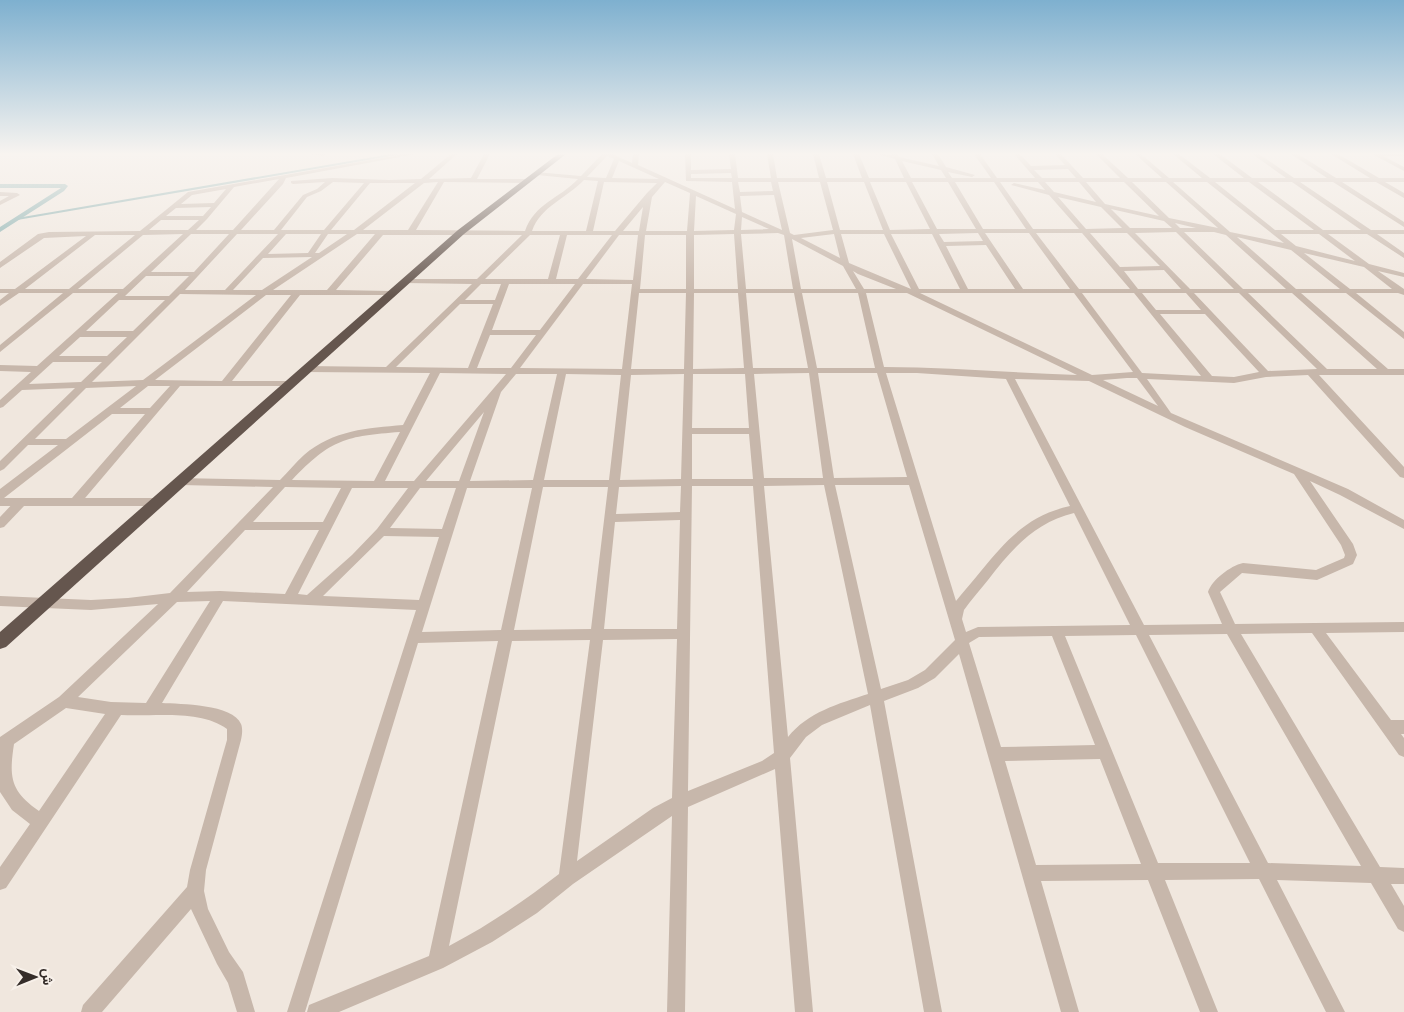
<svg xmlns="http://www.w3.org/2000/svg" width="1404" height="1012" font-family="Inter,Vazirmatn,sans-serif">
	<rect width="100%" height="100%" fill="#f0e7de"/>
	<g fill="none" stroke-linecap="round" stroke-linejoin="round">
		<!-- stream -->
		<polyline stroke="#80aaaa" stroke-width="2" points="17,219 397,154"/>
		<!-- canal -->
		<polygon fill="#80aaaa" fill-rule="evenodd" points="0,184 65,184 68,186 64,191 0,232 0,227 61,188 0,188"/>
		<!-- minor -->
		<g fill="#c7b7ab" fill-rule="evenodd">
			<polygon points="311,154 326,154 323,156"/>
			<path d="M 404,154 L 416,154 L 286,178 L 283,184 L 241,230 L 274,230 L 303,195 L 317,189 L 325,182 L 293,184 L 291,183 L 291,181 L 332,178 L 389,180 L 421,179 L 451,154 L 457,154 L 429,179 L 471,178 L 484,154 L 490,154 L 477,179 L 526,179 L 529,181 L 526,183 L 444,182 L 416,230 L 525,231 C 535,203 559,199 578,179 L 537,175 L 535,174 L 535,172 L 581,176 L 602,154 L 612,154 L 632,163 L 633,154 L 639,154 L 638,165 L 735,209 L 732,182 L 686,181 L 685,154 L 691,154 L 691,170 L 731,169 L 729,154 L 735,154 L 738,178 L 771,178 L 767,154 L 773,154 L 777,178 L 819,178 L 813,154 L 819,154 L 826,178 L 862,178 L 853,154 L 859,154 L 869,178 L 904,178 L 895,159 L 876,154 L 893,155 L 892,154 L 898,154 L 899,157 L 939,166 L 932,154 L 938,154 L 946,167 L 975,175 L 972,177 L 948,172 L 952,178 L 991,178 L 974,154 L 980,154 L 997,178 L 1035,178 L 1014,154 L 1020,154 L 1031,166 L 1065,165 L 1055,154 L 1061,154 L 1083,178 L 1120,178 L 1096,154 L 1102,154 L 1128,178 L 1162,178 L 1135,154 L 1141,154 L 1169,178 L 1202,178 L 1173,154 L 1179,154 L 1210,178 L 1244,178 L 1213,154 L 1220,154 L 1252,178 L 1286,178 L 1252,154 L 1259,154 L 1294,178 L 1327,178 L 1291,154 L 1298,154 L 1336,178 L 1370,178 L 1331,154 L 1338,154 L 1379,178 L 1404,178 L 1404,182 L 1385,182 L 1404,193 L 1404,198 L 1376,182 L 1342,182 L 1404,222 L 1404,227 L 1333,182 L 1300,182 L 1371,230 L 1404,230 L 1404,234 L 1377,234 L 1404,253 L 1404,258 L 1367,234 L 1328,234 L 1369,264 L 1404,273 L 1404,277 L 1378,271 L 1404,289 L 1404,295 L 1398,293 L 1356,293 L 1404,332 L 1404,339 L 1346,293 L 1301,293 L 1388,369 L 1404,369 L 1404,375 L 1319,375 L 1404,467 L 1404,478 L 1400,477 L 1308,375 L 1266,377 L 1234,383 L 1147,379 L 1171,413 L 1348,489 L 1404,520 L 1404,529 L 1340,495 L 1310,481 L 1353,544 L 1357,555 L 1353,564 L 1317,580 L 1242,573 L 1220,592 L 1235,624 L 1404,622 L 1404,632 L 1326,633 L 1391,720 L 1404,720 L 1404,734 L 1401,734 L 1404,738 L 1404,757 L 1399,755 L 1312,633 L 1241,634 L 1380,867 L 1404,868 L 1404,884 L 1391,884 L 1404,906 L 1404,932 L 1398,929 L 1371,883 L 1277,880 L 1345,1012 L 1326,1012 L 1259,879 L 1165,880 L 1218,1012 L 1200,1012 L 1148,880 L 1041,881 L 1079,1012 L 1061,1012 L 959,654 L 935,678 L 918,688 L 884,701 L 942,1012 L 924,1012 L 870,705 L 822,725 L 806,737 L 790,758 L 813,1012 L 795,1012 L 775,769 L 688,807 L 685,1012 L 667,1012 L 672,816 L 573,884 L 537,913 L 492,942 L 443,968 L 339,1012 L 307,1012 L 309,1005 L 429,956 L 498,641 L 418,643 L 305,1012 L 287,1012 L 416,610 L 223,601 L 162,703 C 180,704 233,704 241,724 C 243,729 242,735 241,740 L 206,870 L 204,891 L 208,909 L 229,952 L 243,972 L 255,1012 L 237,1012 L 228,983 L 217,964 L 191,909 L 102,1012 L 81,1012 L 83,1005 L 187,887 L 190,870 L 227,740 L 227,729 C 200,709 153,717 121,715 L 6,888 L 0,890 L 0,867 L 30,824 L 12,810 L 0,792 L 0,737 L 59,697 L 158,604 L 91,610 L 0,606 L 0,596 L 91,600 L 128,598 L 170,593 L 273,487 L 181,485 L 176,481 L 177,478 L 280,480 C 288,472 296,462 304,455 C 333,430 368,428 403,425 L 430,373 L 306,372 L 301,369 L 306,366 L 386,367 L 472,284 L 405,283 L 402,283 L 402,279 L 477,279 L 522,235 L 383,235 L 336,290 L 391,291 L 395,293 L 394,295 L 300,295 L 232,381 L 289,381 L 292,382 L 292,386 L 180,386 L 80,504 L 72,504 L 70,501 L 72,498 L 145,414 L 112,414 L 4,498 L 0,499 L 0,489 L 58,445 L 28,445 L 4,469 L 0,471 L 0,461 L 75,388 L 22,390 L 3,407 L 0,408 L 0,400 L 31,372 L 0,371 L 0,365 L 37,366 L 118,293 L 73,293 L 0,352 L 0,345 L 63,293 L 19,293 L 0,306 L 0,300 L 9,293 L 0,293 L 0,289 L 15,289 L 86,236 L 44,238 L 0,268 L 0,262 L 38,234 L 49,232 L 140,231 L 188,192 ZM 607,156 L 614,159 L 606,178 L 587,177 ZM 619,161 L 659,179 L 612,178 ZM 902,161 L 941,170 L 946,178 L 911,178 ZM 1068,169 L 1076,178 L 1042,178 L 1034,170 ZM 731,173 L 732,178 L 691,178 L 691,174 ZM 279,179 L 233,230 L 196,230 L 207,219 L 234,187 ZM 584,180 L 598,181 L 586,231 L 532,231 C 541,206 567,198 584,180 ZM 333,182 L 364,183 L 324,230 L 281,230 L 307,197 L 321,191 ZM 438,182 L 408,230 L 363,230 L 424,183 ZM 604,182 L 657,183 L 647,193 L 615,231 L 593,231 ZM 665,182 L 690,193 L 687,231 L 646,231 L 652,197 ZM 738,182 L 771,182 L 773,191 L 740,192 ZM 778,182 L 820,182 L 833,230 L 794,235 L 790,233 ZM 827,182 L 864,182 L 883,230 L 840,230 ZM 870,182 L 906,182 L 930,229 L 890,230 ZM 912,182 L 948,182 L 976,229 L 937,229 ZM 955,182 L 994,182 L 1026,229 L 983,229 ZM 1000,182 L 1038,182 L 1045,190 L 1014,183 L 1011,185 L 1049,195 L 1079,229 L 1033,229 ZM 1045,182 L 1079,182 L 1096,202 L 1054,192 ZM 1086,182 L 1124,182 L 1159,216 L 1105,204 ZM 1132,182 L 1166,182 L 1218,228 L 1169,218 ZM 1173,182 L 1207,182 L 1284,243 L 1230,232 ZM 1215,182 L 1249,182 L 1314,230 L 1275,230 ZM 1258,182 L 1292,182 L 1361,230 L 1323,230 ZM 370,183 L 415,183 L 354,230 L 331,230 ZM 226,189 L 214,203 L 181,204 L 192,195 ZM 774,195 L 782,230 L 742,212 L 740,196 ZM 696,196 L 736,214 L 734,230 L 694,231 ZM 1058,197 L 1101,207 L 1122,228 L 1086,229 ZM 211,207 L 203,216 L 166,216 L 176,208 ZM 643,207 L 639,231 L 623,231 ZM 1111,209 L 1164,221 L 1172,228 L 1130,228 ZM 742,217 L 769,229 L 741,230 ZM 161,220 L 199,220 L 188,230 L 149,230 ZM 1175,223 L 1196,228 L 1180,228 ZM 1176,232 L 1234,289 L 1190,289 L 1135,233 ZM 1184,232 L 1214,232 L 1226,235 L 1286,289 L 1243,289 ZM 778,233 L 784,235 L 793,289 L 746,289 L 741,234 ZM 978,233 L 983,241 L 944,242 L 939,234 ZM 985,233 L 1029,233 L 1070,289 L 1023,289 ZM 1036,233 L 1082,233 L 1130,289 L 1079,289 ZM 1090,233 L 1127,233 L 1160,266 L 1120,267 ZM 183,234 L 123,289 L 78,289 L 143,235 ZM 191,234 L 229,234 L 194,272 L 151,272 ZM 237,234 L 278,234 L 225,290 L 185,290 ZM 286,234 L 321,234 L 308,253 L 268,254 ZM 328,234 L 347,234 L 319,253 L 315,253 ZM 357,234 L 375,234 L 327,290 L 273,290 ZM 734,234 L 738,289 L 694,289 L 694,235 ZM 834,234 L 840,258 L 801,238 ZM 841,234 L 884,234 L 911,289 L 849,263 ZM 891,234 L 932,234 L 960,289 L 919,289 ZM 1281,234 L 1319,234 L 1355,261 L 1296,246 ZM 95,235 L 135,235 L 69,289 L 25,289 ZM 530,235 L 560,235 L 548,279 L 485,279 ZM 567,235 L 612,235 L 578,279 L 556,279 ZM 619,235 L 638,235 L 633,280 L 586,279 ZM 645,235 L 686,235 L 686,289 L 640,289 ZM 1237,237 L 1291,250 L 1340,289 L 1296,289 ZM 792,239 L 843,266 L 856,289 L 801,289 ZM 986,245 L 1015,289 L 968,289 L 946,246 ZM 1304,253 L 1364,267 L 1392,289 L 1350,289 ZM 312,257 L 262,290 L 233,290 L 263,258 ZM 1164,270 L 1181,289 L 1138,289 L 1124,271 ZM 853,271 L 858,274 L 896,289 L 864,289 ZM 146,276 L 189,276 L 169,296 L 125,296 ZM 481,284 L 501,284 L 495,300 L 465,300 ZM 509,284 L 575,284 L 540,330 L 492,330 ZM 583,284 L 632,284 L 622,369 L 520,368 ZM 639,293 L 686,293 L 684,369 L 631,369 ZM 694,293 L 738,293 L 744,368 L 693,369 ZM 746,293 L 794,293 L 808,368 L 753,368 ZM 802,293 L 858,293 L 875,368 L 817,368 ZM 866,293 L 907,293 L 1077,375 C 1013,373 948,367 884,367 ZM 920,293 L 1074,293 L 1133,372 L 1092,375 ZM 1082,293 L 1134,293 L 1201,376 L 1142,373 ZM 1142,293 L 1186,293 L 1201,310 L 1156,310 ZM 1194,293 L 1239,293 L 1317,369 L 1268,371 ZM 1248,293 L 1292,293 L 1377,369 L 1327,369 ZM 180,294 L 256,295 L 143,380 L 92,382 ZM 266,295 L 291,295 L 222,381 L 155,380 ZM 119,300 L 165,300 L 133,331 L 86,331 ZM 460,304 L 493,304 L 468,368 L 396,367 ZM 1160,314 L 1205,314 L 1259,372 L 1234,377 L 1212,376 ZM 490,335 L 536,335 L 511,368 L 477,368 ZM 80,337 L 127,337 L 107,356 L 59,356 ZM 53,362 L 102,362 L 81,382 L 29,384 ZM 440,373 L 506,374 L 414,481 L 385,481 ZM 809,373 L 823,478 L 764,478 L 754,374 ZM 818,373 L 877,373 L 907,477 L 834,478 ZM 886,373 L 917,373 L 1006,379 L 1070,506 C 1029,515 1007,539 981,571 C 973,581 964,591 956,601 ZM 516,374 L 557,374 L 533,480 L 470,481 L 501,392 ZM 566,374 L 621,375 L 609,480 L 544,480 ZM 684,374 L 681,479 L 620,480 L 631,375 ZM 693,374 L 745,374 L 749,428 L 692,428 ZM 1127,378 L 1137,378 L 1158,406 L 1103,380 ZM 1015,379 L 1089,381 L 1185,427 L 1294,474 L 1341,545 L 1345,555 L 1344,558 L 1316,570 L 1243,563 C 1230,566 1212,580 1208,592 L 1222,624 L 1144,625 ZM 136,386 L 66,439 L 35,439 L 86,388 ZM 148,386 L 170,386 L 150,408 L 120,408 ZM 484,412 L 459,481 L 426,481 ZM 400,432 L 374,481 L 292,480 C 331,439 346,436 400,432 ZM 692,434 L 749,434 L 753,479 L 692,479 ZM 824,485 L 868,694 C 838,704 808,712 788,737 L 764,486 ZM 835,485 L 909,485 L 955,640 L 925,670 L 908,680 L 881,689 ZM 681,486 L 680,512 L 616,514 L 619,487 ZM 692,486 L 753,486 L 774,753 L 762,761 L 688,791 ZM 285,487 L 341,488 L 323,522 L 253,522 ZM 543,487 L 608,487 L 591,629 L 514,630 ZM 352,488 L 408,488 L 377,529 L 352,555 L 307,595 L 298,594 ZM 420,488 L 456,488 L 442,529 L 390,528 ZM 467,488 L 532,488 L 501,630 L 422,632 ZM 1074,513 L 1130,625 L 978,627 L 966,632 L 962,619 L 964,610 C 971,600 980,590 988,580 C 1011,550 1035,522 1074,513 ZM 680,520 L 677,629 L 604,629 L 615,522 ZM 245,530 L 319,530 L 285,594 L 220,591 L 187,592 ZM 384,536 L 439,537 L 419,600 L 323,596 ZM 210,601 L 146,703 L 111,702 L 78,697 L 177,602 ZM 1227,634 L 1361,866 L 1268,863 L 1149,635 ZM 1136,635 L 1250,863 L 1158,863 L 1065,636 ZM 1052,636 L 1095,745 L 1001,747 L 969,643 L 979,637 ZM 677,639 L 672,798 L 653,808 L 577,861 L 603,640 ZM 590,640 L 559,874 C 524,901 489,925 449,946 L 512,641 ZM 66,708 L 105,714 L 39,811 C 10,791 9,777 14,744 ZM 1100,759 L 1141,864 L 1036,865 L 1005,761 Z"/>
			<polygon points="1372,154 1404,154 1404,156 1383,156 1404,167 1404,171"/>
			<polygon points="0,192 17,193 20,195 0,205 0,201 9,196 0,196"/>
			<polygon points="21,498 25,499 27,502 25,505 4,527 0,528 0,517 17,499"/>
		</g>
		<!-- tertiary -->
		<polygon fill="#c7b7ab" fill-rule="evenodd" points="0,498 157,498 163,502 157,506 0,506"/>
		<!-- trunk -->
		<polygon fill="#65564e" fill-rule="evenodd" points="558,154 566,154 464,234 6,647 0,649 0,632 458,230"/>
	</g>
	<!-- sky -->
	<linearGradient id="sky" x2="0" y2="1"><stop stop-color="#7eb0cf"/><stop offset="0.52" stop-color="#f8f4f0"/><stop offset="1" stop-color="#f8f4f0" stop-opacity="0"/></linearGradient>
	<rect width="1404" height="296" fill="url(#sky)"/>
	<!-- north arrow -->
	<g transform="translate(35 977) rotate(89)" stroke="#f8f1ea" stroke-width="4" paint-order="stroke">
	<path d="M0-4L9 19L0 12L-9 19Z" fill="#352d29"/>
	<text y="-8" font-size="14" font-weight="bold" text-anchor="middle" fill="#352d29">ش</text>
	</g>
</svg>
